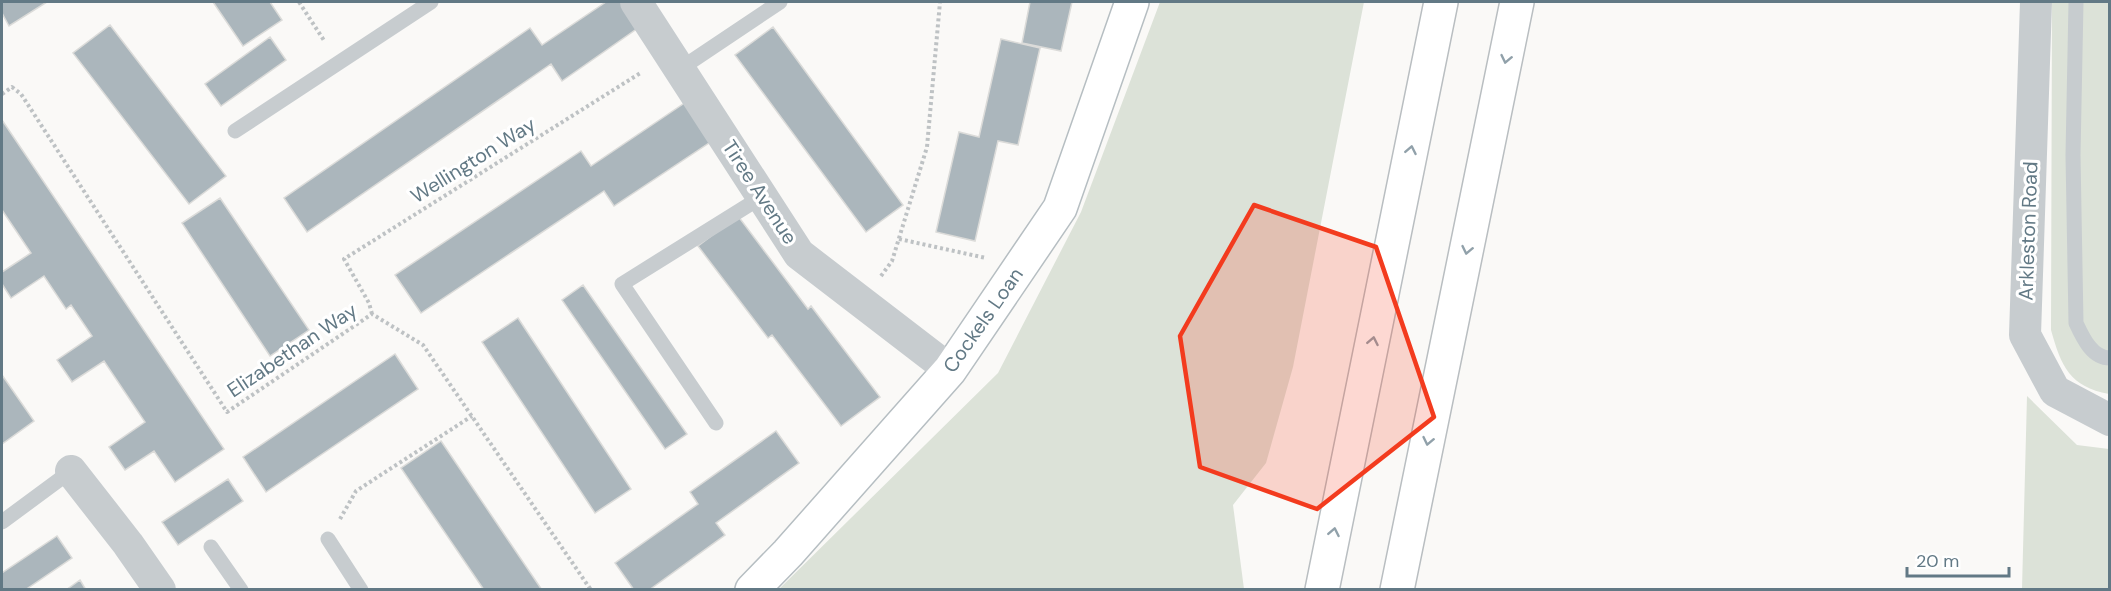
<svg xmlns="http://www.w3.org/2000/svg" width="2111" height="591" font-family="'DM Sans',sans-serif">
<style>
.green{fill:#dce2d8}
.building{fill:#abb6bc;stroke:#dbdbd9;stroke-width:1.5}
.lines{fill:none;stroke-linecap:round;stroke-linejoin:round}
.secondary-casing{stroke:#b6bec2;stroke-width:36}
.highway-casing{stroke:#b9bec1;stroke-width:36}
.path{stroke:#bec2c4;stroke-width:4;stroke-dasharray:3 3;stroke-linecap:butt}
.lane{stroke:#c7cccf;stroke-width:15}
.street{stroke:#c7cccf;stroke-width:32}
.secondary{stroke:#fff;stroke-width:33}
.highway{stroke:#fff;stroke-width:33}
.oneway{stroke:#91a1aa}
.marked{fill:#f33b1e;fill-opacity:0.2;stroke:#f33b1e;stroke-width:4.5;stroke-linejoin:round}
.labels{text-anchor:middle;stroke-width:6;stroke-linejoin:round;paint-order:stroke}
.street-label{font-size:20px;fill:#627985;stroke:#fff}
</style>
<rect width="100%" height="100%" fill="#faf9f7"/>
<path class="green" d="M1160,2H1364L1293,367L1266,463L1233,505L1244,589H779L998,373L1081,212Z
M2052,2H2109V394C2070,387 2061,366 2051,330Z
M2027,396L2077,445L2109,449V589H2022Z"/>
<path class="building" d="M2,2H47L9,26L2,13Z
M213,2H270L282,20L243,46Z
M606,2H635L648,21L562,81L551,64L307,232L284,198L530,28L542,45Z
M1030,2H1072L1061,51L1022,43Z
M110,25L226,176L189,204L73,53Z
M773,27L903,205L866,232L735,55Z
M270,37L286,60L221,106L205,84Z
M1001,39L1040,48L1018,145L998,141L975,241L936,232L959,132L979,137Z
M695,96L721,135L614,206L604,191L421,313L395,275L581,151L591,166Z
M2,120L224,449L175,482L154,451L125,470L109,447L145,422L104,361L72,382L57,360L92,336L71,305L66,309L44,276L11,298L2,284V272L31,253L2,210Z
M220,198L309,330L270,356L182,223Z
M738,216L808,309L811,306L880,397L841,426L772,335L768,338L698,246Z
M583,285L687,434L665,449L562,300Z
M518,318L631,489L595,513L482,342Z
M395,354L418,389L266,492L243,457Z
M2,375L34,421L2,444Z
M776,431L799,463L716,523L725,535L649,590H634L615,563L698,504L690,492Z
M441,441L542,590H484L401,468Z
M228,479L243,501L178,545L162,522Z
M57,536L72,558L25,590H2V573Z
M80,580L86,590H66Z"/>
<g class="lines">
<defs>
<path id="secondary" d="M752,590L788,553L950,370L1060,208L1132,2"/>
<path id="highway" d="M1322,590L1441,2
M1397,590L1517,2"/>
</defs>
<use href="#secondary" class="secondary-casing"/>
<use href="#highway" class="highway-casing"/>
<path class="path" d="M299,2L325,42
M2,94L12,87L21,94L227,412L372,314L423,345L591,590
M899,239L986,258
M881,276L892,261L927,147L940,2
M372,314L369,303L344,259L642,72
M340,519L356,491L472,416"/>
<path class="lane" d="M2076,2L2073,155L2076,323C2083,338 2092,358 2110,358
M680,69L780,2
M235,131L431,2
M716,423L622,284L763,196
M2,522L71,471
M328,539L361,590
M211,547L241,590"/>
<path class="street" d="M636,2L799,254L950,370
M2036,2L2025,335L2055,391L2110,420
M71,471L128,544L160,590"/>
<use href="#secondary" class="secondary"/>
<use href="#highway" class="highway"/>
</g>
<defs><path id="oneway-chevron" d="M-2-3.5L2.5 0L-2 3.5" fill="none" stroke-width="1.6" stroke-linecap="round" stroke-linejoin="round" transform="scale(1.5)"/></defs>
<g class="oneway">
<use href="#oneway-chevron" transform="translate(1506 59) rotate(102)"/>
<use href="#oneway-chevron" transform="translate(1411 150) rotate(-79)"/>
<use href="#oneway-chevron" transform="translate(1467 250) rotate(102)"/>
<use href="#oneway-chevron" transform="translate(1373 341) rotate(-79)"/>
<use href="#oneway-chevron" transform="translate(1428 441) rotate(102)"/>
<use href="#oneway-chevron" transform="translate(1334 532) rotate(-79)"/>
</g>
<path class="marked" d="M1254,205L1376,247L1434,417L1317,509L1200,467L1180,336Z"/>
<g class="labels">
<g class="street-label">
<text transform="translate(473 160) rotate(-32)" y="7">Wellington Way</text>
<text transform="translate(760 192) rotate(57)" y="7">Tiree Avenue</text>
<text transform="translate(2028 231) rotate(-88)" y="7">Arkleston Road</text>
<text transform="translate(983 320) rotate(-55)" y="7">Cockels Loan</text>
<text transform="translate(292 350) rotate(-34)" y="7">Elizabethan Way</text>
</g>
</g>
<rect width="2111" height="591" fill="none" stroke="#627985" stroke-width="6"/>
<path d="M1907 567v9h102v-9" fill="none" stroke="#627985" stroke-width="3"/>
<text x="1916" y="567" font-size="18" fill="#627985" stroke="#ffffff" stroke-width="4.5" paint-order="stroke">20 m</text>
</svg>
